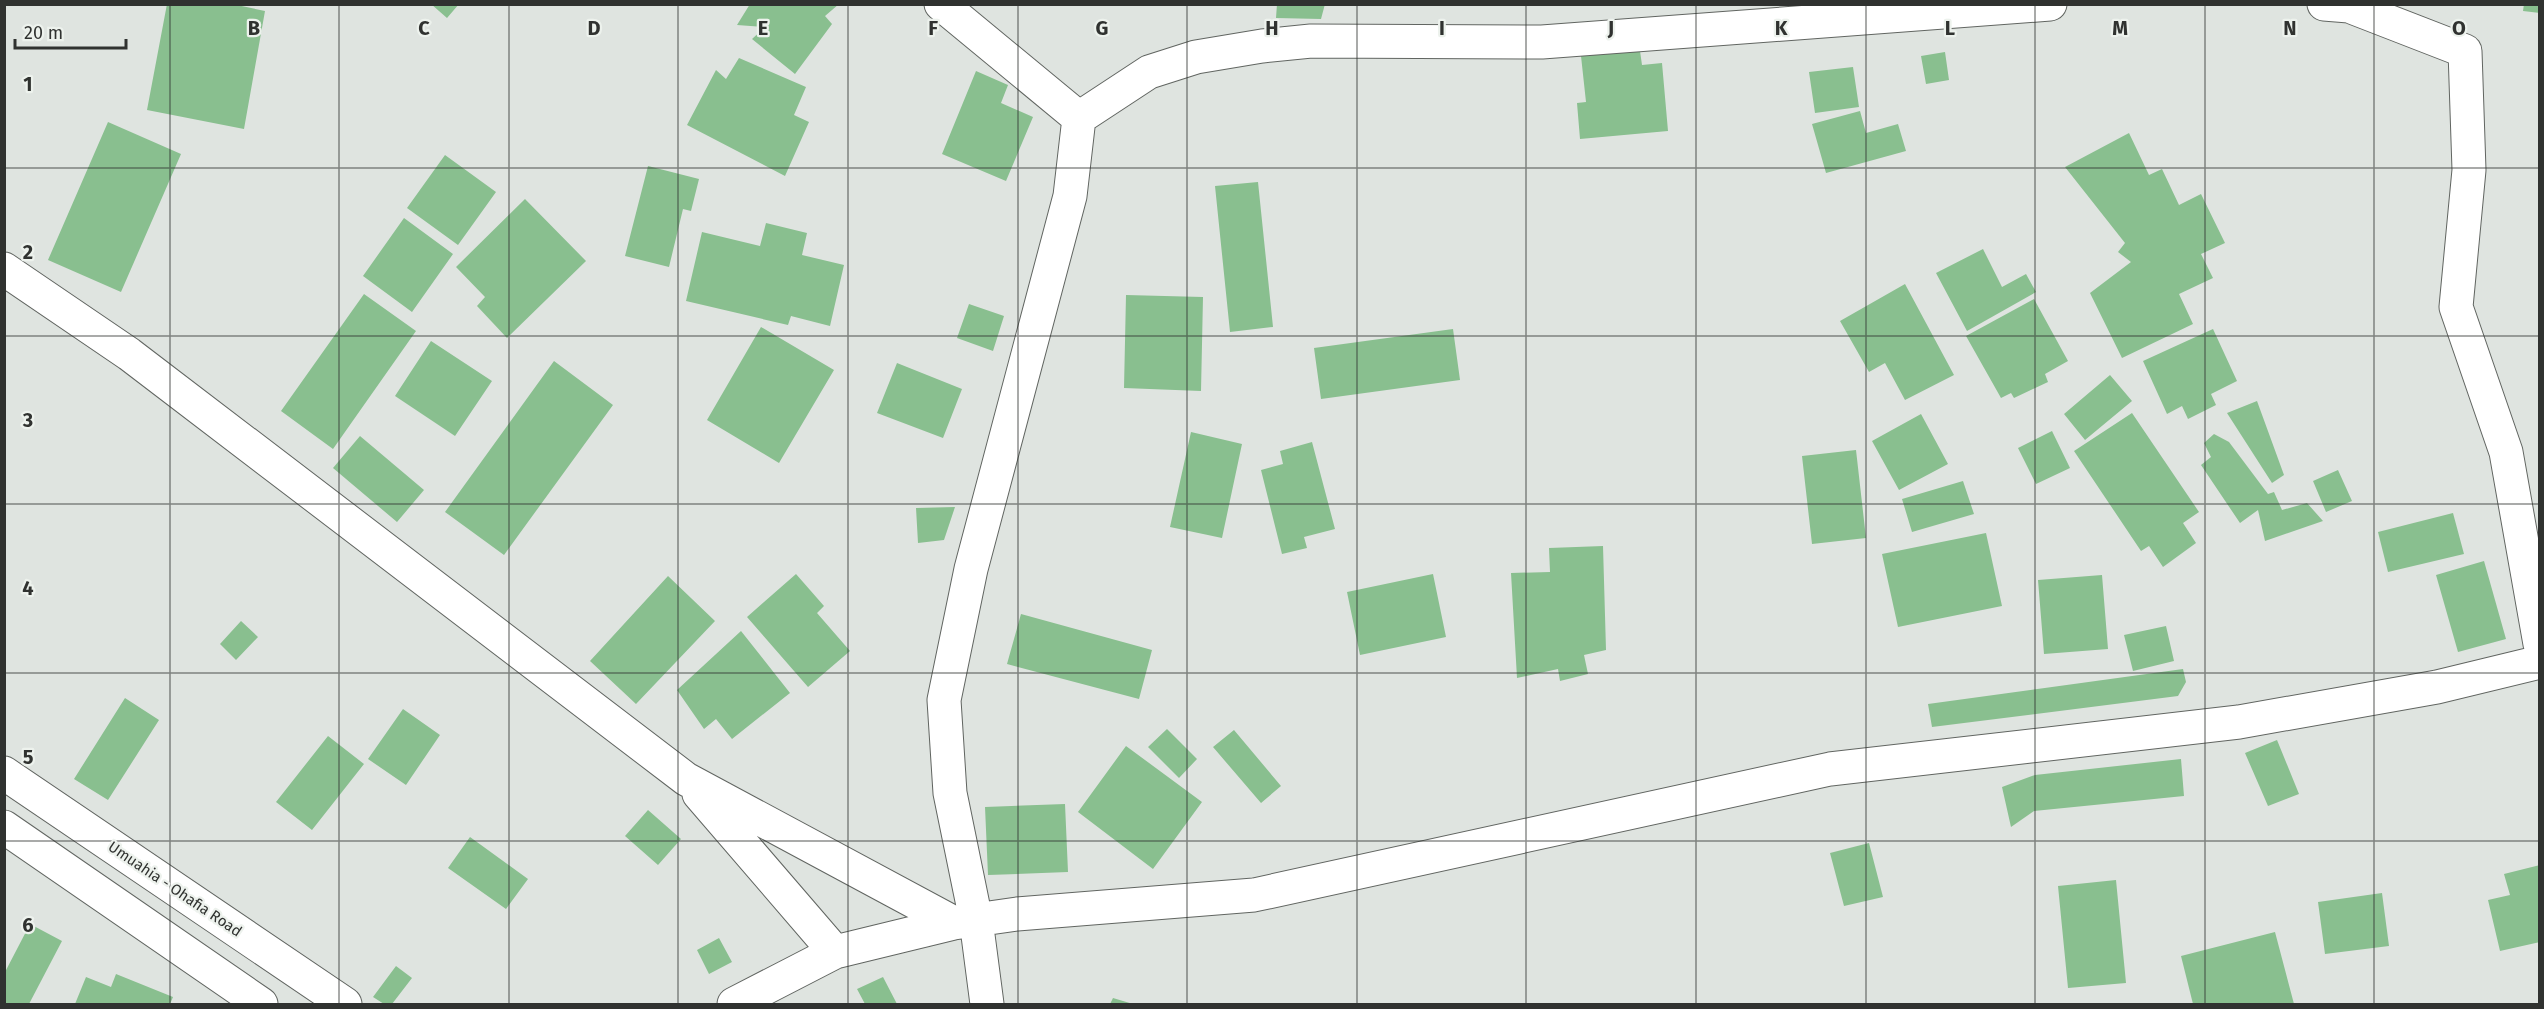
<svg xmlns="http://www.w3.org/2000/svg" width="2544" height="1009" font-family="'Fira Sans',sans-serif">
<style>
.building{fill:#89bf8f}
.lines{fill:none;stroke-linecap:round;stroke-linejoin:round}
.minor-casing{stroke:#616561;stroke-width:35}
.major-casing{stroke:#616561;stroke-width:35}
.minor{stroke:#fff;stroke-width:33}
.major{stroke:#fff;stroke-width:33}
.grid{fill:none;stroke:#303230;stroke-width:1.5;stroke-opacity:0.55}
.labels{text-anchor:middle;stroke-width:4.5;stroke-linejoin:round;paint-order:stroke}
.street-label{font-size:15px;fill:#303230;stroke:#edf2ed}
.grid-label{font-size:20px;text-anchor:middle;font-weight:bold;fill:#303230;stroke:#edf2ed;stroke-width:4.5;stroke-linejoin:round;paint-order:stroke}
</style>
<rect width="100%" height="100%" fill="#dfe4e0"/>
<path class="building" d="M167,4H232L265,11L244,129L147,110Z
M431,4H459L447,18Z
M750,4H839L825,16L832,24L795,74L752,39L765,27L737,25Z
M1277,4H1325L1321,19L1276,18Z
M2524,4H2540V13L2523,11Z
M1640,51L1642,65L1662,63L1668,131L1580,139L1577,103L1586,102L1581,56Z
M1945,52L1949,80L1926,84L1921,56Z
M739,58L806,87L794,115L809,122L785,176L687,125L716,70L726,79Z
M1853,67L1859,107L1815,113L1809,72Z
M976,71L1008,85L1001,103L1033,117L1006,181L942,154Z
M1860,111L1866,133L1898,124L1906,151L1826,173L1812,124Z
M108,122L181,154L121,292L48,260Z
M2129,133L2149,175L2162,169L2179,205L2201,194L2225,243L2201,254L2213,278L2179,294L2193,324L2122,358L2090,293L2131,262L2118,252L2125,243L2065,167Z
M445,155L496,192L458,245L407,208Z
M648,166L699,179L691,211L683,209L669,267L625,256Z
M1258,182L1273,327L1230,332L1215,186Z
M525,199L586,261L507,338L477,306L485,297L456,267Z
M404,218L453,254L412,312L363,276Z
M766,223L807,233L802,255L844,265L830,326L791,316L788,325L686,301L702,232L760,246Z
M1983,249L2002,287L2026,274L2036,292L1967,331L1936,273Z
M1905,284L1954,375L1905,400L1885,363L1869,372L1840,321Z
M364,294L416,331L333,449L281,411Z
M1126,295L1203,297L1201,391L1124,388Z
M2034,299L2068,361L2045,374L2048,382L2014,398L2011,393L2001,398L1966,336Z
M969,304L1004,316L993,351L957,338Z
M761,327L834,370L779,463L707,420Z
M1453,329L1460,380L1321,399L1314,348Z
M2213,329L2237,381L2211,394L2216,405L2188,419L2182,406L2167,414L2143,361Z
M431,341L492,381L455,436L395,396Z
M554,361L613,405L504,555L445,512Z
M897,363L962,389L943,438L877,413Z
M2110,375L2132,401L2085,440L2064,414Z
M2257,401L2284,475L2272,483L2227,413Z
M2132,413L2199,512L2183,523L2196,543L2163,567L2149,546L2141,551L2074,451Z
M1921,414L1948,464L1899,490L1872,441Z
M2052,431L2070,468L2036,484L2018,448Z
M1191,432L1242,444L1222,538L1170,527Z
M2214,434L2229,442L2268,494L2274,492L2282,510L2307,503L2323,521L2265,541L2258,510L2240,523L2201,465L2211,457L2204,443Z
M360,436L424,490L397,522L333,468Z
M1312,442L1335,529L1304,537L1307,548L1282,554L1261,470L1283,464L1280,451Z
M1856,450L1866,538L1812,544L1802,456Z
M2338,470L2352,501L2326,512L2313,481Z
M1963,481L1974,514L1912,532L1902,499Z
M955,507L944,540L918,543L916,508Z
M2453,513L2464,554L2388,572L2378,532Z
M1986,533L2002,606L1898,627L1882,554Z
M1603,546L1606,650L1584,655L1588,674L1560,681L1558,669L1517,678L1511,573L1550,572L1549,548Z
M2484,561L2506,639L2458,652L2436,575Z
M796,574L824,606L817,613L850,651L808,687L747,617Z
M1433,574L1446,637L1360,655L1347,592Z
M2102,575L2108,649L2044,654L2038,580Z
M668,576L715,621L636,704L590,661Z
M1021,614L1152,650L1139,699L1007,664Z
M241,621L258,637L236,660L220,644Z
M2166,626L2174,661L2133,671L2124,635Z
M741,631L790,693L732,739L716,719L704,729L677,690Z
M2183,669L2186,682L2178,696L1932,727L1928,704Z
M125,698L159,720L108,800L74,779Z
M403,709L440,735L406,785L368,759Z
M1167,729L1197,759L1179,778L1148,747Z
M1234,730L1281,786L1261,803L1213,747Z
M328,736L364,764L312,830L276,802Z
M2277,740L2299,794L2268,806L2245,753Z
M1126,746L1202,802L1153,869L1078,812Z
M2181,759L2184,796L2034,811L2011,827L2002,787L2035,775Z
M1065,804L1068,872L988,875L985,807Z
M648,810L681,839L658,865L625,836Z
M470,837L528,879L506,909L448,868Z
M1869,843L1883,897L1844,906L1830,853Z
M2540,865V942L2500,951L2488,900L2510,895L2504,874Z
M2116,880L2126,983L2068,988L2058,886Z
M2382,893L2389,946L2325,954L2318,902Z
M30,924L62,941L29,1004H4V974Z
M2275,932L2294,1004H2193L2181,956Z
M719,938L732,962L709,974L697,950Z
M396,966L412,978L392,1004H384L373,997Z
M116,974L173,997L170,1004H75L86,977L111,987Z
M883,977L897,1004H865L857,989Z
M1113,998L1133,1004H1110Z"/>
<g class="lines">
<defs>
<path id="minor" d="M941,4L1079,118
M2324,4L2349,6L2465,51L2469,170L2456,307L2506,452L2540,644
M4,269L129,354L686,779L954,923
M699,794L835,952
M734,1004L835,952L954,923L1017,914L1254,895L1830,769L2239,722L2437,687L2540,662
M987,1004L976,920L950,793L944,700L971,569L1070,196L1079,118L1149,72L1196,57L1262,46L1311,41L1542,42L2050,4"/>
<path id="major" d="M4,773L345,1004
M4,827L261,1004"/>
</defs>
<use href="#minor" class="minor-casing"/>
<use href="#major" class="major-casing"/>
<use href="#minor" class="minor"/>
<use href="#major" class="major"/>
</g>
<path class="grid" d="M170,4V1004M339,4V1004M509,4V1004M678,4V1004M848,4V1004M1018,4V1004M1187,4V1004M1357,4V1004M1526,4V1004M1696,4V1004M1866,4V1004M2035,4V1004M2205,4V1004M2374,4V1004M4,168H2540M4,336H2540M4,504H2540M4,673H2540M4,841H2540"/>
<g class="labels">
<g class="street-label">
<text transform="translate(175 889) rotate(34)" y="5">Umuahia - Ohafia Road</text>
</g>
</g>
<g class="grid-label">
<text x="254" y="35">B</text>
<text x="424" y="35">C</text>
<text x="594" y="35">D</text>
<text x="763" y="35">E</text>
<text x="933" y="35">F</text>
<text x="1102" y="35">G</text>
<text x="1272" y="35">H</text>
<text x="1442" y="35">I</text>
<text x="1611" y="35">J</text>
<text x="1781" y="35">K</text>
<text x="1950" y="35">L</text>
<text x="2120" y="35">M</text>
<text x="2290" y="35">N</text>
<text x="2459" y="35">O</text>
<text x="28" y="91">1</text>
<text x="28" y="259">2</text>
<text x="28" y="427">3</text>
<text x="28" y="595">4</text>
<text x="28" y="764">5</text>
<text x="28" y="932">6</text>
</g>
<rect width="2544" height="1009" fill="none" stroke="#303230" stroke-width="12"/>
<path d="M15 39v9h111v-9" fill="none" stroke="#303230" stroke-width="3"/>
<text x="24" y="39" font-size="18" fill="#303230" stroke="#edf2ed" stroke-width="4.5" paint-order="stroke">20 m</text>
</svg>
